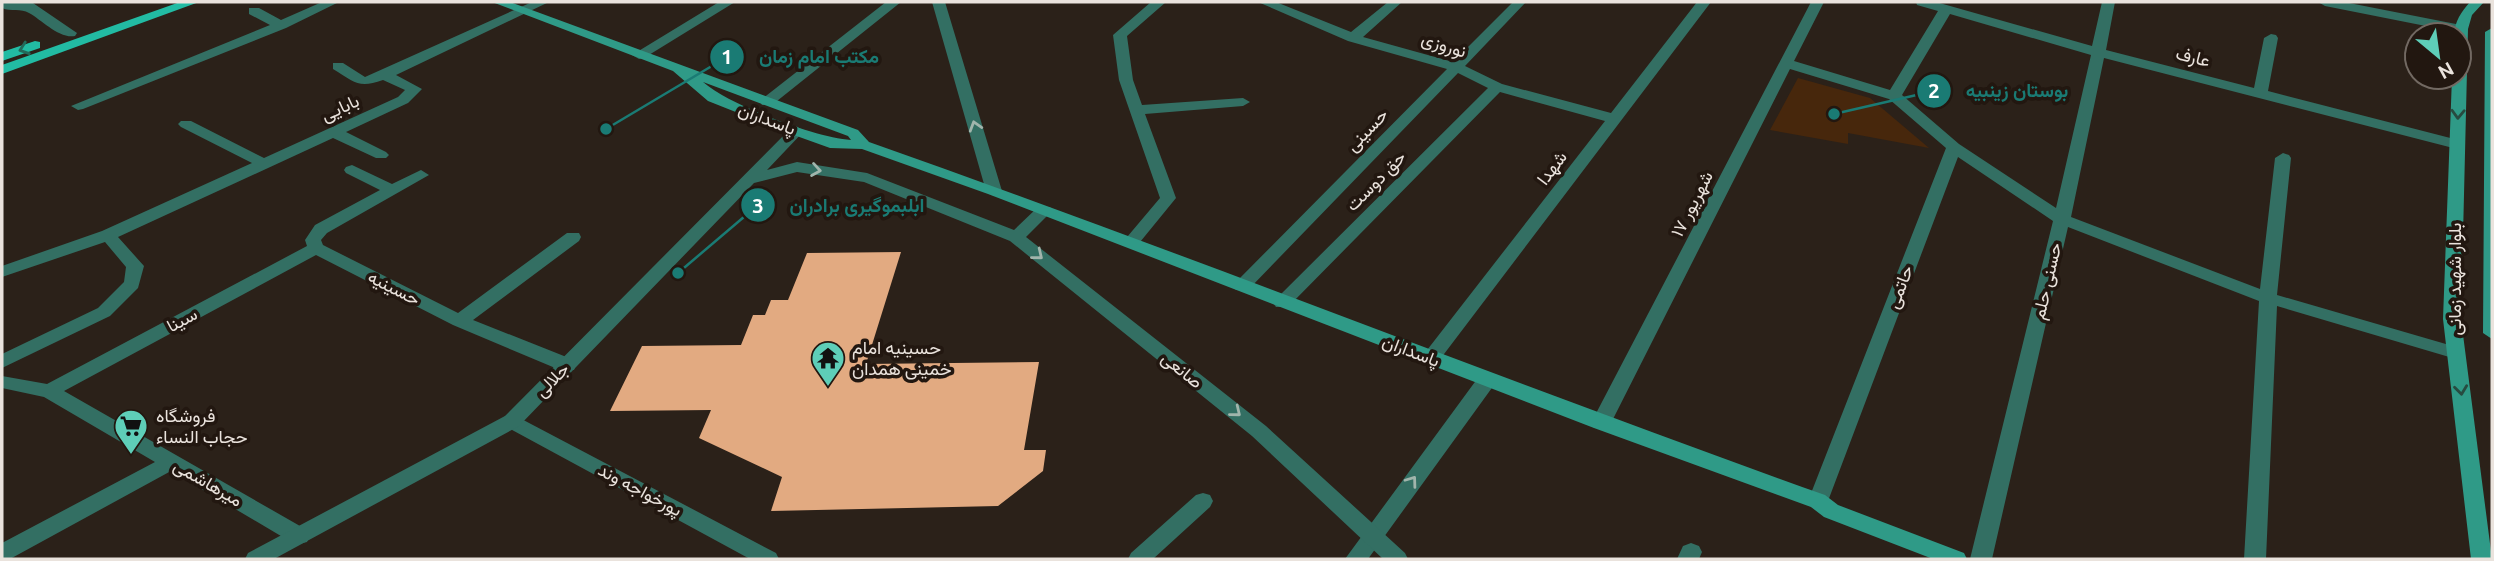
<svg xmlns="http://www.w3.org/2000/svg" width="2494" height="561" font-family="Ubuntu,Vazirmatn,sans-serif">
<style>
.green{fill:#47270c}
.building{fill:#e2aa81}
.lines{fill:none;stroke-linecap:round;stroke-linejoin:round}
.minor{fill:#336f63;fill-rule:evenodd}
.tertiary{fill:#336f63;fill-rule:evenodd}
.secondary{fill:#2f9a87;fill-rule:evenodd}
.primary{fill:#22bba3;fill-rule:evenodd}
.oneway{stroke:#22695a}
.oneway2{stroke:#274b40}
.oneway3{stroke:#a1b5ac}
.labels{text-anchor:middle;stroke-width:7;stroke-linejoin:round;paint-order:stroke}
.street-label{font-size:18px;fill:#eae3dd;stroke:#221710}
.poi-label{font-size:18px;fill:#eae3dd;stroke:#221710;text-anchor:start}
.leader{fill:none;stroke:#1a7b74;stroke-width:2.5}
.callout-dot{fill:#1a7b74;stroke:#221710;stroke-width:2.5}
.mark-label{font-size:21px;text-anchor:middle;font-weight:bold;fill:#fff}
.callout-label{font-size:19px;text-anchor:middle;font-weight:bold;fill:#1a7b74;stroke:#221710;stroke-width:7;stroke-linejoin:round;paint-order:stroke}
</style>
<rect width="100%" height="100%" fill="#2b2119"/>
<path class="green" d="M1798,78L1870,98L1929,148L1848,133V144L1770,130Z"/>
<path class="building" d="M901,252L866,364L1039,362L1024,450H1046L1043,471L998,506L771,511L782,477L699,438L711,410L610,411L642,346L741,345L753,315H765L771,300H788L807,253Z"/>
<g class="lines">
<path class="minor" d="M2,2L33,3L77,33L75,36C59,39 42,20 29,13C21,8 11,12 2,8Z
M322,2H339L286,28L83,109L78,110L71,106L270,25L249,14V8H259L281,20Z
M532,2H549L396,75L422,89L408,103L346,132L386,152L389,155L386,158H376L333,138L118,237L144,266L138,288L110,316L2,368V354L98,308L124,282L126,267L105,242L2,277V266L102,231L252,163L181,127L178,124L181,121H191L264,158L398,97L405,90L383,80C358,89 355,82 333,69V63H343L365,77Z
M719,2H735L644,58L639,59L632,55Z
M886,2H901L772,105H762L760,102L762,99Z
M932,2H945L1002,191L1000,194L994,196L986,191Z
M1151,2H1166L1127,36L1133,80L1142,105L1243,98L1250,102L1243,106L1145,114L1176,198L1136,247L1130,248L1122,243L1160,198L1119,80L1113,35Z
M1258,2H1276L1351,32L1388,2H1402L1363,37L1453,62L1513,2H1526L1465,66L1502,84L1611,113L1697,2H1711L1438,362H1424L1422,358L1424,354L1605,121L1500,92L1288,307H1276L1273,303L1276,299L1488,88L1458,73L1248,290H1236L1233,286L1236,282L1447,69L1348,41Z
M1811,2H1824L1794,61L1890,90L1938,11L1917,5L1916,2H1936L2092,46L2102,2H2115L2106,50L2254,88L2264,38L2271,34L2276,35L2278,38L2268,91L2462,141L2465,144L2457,149L2104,58L2071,217L2260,289L2275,158L2283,153L2289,155L2291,158L2277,295L2463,349L2465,353L2463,357L2456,359L2277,306L2266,559H2244L2259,301L2068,227L1992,559H1970L2053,221L1958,157L1828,501L1825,507L1818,509L1811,507L1808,501L1946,148L1889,99L1790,69L1611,423L1608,428H1594L1591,423ZM1950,14L2091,55L2056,208L1959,144L1902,95Z
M2318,2H2344L2461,25L2468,29L2461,33L2325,6Z
M352,165L392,184L421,170L429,175L327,233L321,240L323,245L458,313L567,233H579L581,237L579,241L473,320L574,360L576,365L574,370H560L453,325L316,255L64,391L307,530L310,536L307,542L299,544L291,542L171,471L10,559H2V543L155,462L44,397L2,388V376L47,384L307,246L305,240L315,225L380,190L346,173L344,170L346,167Z
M1487,373L1494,375L1497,380L1494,385L1368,559H1345L1480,375Z
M512,414L776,553L779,559H750L505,426L502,421L505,416Z
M1203,493L1210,495L1213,501L1210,507L1153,559H1128L1131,553L1196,495Z
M1691,543L1699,546L1702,552L1699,559H1677L1683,546Z"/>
<path class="tertiary" d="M796,126L804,131L767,170L797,162L867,173L1014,230L1038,207H1050L1052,210L1050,213L1026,237L1266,426L1405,553L1408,559H1383L1252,436L1010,241L864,182L797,172L754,183L519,426L274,559H245L248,553L505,416L791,128Z"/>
<path class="secondary" d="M492,2H510L858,130L869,142C1190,255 1505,381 1825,495L1838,505L1964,553L1967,559H1933L1824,517L1811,507L1594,428L988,194L862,149L830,148L791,134L708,101L673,71ZM703,82L848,136L851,140C814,137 731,106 703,82Z
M2470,2H2484L2472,15L2468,29L2461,319L2492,559H2471L2443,319L2452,77H2459V35H2454C2455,21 2461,12 2470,2Z
M2492,28V339L2483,333L2485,32Z"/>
<path class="primary" d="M180,2H199L2,74V65Z
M35,41L40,42V48L2,61V52Z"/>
</g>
<defs><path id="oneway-chevron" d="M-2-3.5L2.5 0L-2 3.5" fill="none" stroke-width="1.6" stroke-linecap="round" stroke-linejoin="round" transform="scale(1.75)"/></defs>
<use class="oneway" href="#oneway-chevron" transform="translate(24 49) rotate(161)"/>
<g class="oneway2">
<use href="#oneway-chevron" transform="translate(2458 114) rotate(92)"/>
<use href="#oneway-chevron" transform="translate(2461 390) rotate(83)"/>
</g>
<g class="oneway3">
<use href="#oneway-chevron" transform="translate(975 126) rotate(-107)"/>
<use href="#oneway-chevron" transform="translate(816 170) rotate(9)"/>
<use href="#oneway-chevron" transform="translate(1038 255) rotate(39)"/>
<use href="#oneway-chevron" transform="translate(1236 412) rotate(39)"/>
<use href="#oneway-chevron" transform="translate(1412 481) rotate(-54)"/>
</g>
<defs>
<symbol id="temple-pin" viewBox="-11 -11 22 30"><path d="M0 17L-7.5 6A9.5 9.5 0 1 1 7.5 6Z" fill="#5eceb8" stroke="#221710"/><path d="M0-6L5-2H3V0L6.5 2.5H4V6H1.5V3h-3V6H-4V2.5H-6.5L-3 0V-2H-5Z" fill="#111"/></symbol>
<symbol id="supermarket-pin" viewBox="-11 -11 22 30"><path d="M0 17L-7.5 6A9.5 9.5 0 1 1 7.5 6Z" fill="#5eceb8" stroke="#221710"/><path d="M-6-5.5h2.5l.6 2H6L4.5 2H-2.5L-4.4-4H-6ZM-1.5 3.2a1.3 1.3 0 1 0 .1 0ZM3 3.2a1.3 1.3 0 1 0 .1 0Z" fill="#111"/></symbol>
</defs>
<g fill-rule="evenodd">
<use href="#temple-pin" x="809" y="339" width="38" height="52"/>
<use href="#supermarket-pin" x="112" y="407" width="38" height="52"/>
</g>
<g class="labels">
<g class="street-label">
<text transform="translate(1444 45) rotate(18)" y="6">نوروزی</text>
<text transform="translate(2193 57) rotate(14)" y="6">عارف</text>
<text transform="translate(340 108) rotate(-25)" y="6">بابایی</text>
<text transform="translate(767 119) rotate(21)" y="6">پاسداران</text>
<text transform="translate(1367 130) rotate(-46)" y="6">حسینی</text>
<text transform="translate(1552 168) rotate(-53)" y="6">شهدا</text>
<text transform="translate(1376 181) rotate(-45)" y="6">حق دوست</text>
<text transform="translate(1692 204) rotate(-63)" y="6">۱۷ شهریور</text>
<text transform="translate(2455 279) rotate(-90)" y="6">بلوار شهید زمانی</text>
<text transform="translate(2047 281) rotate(-77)" y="6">حسنی حلم</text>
<text transform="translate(1900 287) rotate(-69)" y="6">حاتمی</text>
<text transform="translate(394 288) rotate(27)" y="6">حسینیه</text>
<text transform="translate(182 320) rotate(-28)" y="6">سینا</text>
<text transform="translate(1411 351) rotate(21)" y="6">پاسداران</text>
<text transform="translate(1182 370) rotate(39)" y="6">صانعی</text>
<text transform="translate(552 380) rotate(-45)" y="6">جلالی</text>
<text transform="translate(208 483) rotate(30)" y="6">میرهاشمی</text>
<text transform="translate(640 490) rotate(28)" y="6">پورخواجه وند</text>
</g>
<g class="poi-label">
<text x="852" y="354">حسینیه امام<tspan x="852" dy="21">خمینی همدان</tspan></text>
<text x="156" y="422">فروشگاه<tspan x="156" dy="21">حجاب النساء</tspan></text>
</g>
</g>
<path class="leader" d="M606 129L727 57M1834 114L1934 91M678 273L758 205"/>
<g class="callout-dot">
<circle cx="606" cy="129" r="7"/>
<circle cx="1834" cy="114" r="7"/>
<circle cx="678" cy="273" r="7"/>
<circle cx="727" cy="57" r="18"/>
<circle cx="1934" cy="91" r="18"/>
<circle cx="758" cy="205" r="18"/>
</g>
<g class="mark-label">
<text x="727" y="64">1</text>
<text x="1934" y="98">2</text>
<text x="758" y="213">3</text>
</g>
<g class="callout-label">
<text x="819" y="63">مکتب امام زمان</text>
<text x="2017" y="97">بوستان زینبیه</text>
<text x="857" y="212">ابلبموگیری برادران</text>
</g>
<rect width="2494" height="561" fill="none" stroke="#eae3dd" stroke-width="7"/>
<g transform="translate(2438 56) rotate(151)"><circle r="33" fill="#221710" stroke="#726962" stroke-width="2"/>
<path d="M0-5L12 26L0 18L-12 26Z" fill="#5eceb8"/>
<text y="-10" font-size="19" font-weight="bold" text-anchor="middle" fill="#eae3dd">N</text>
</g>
</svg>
